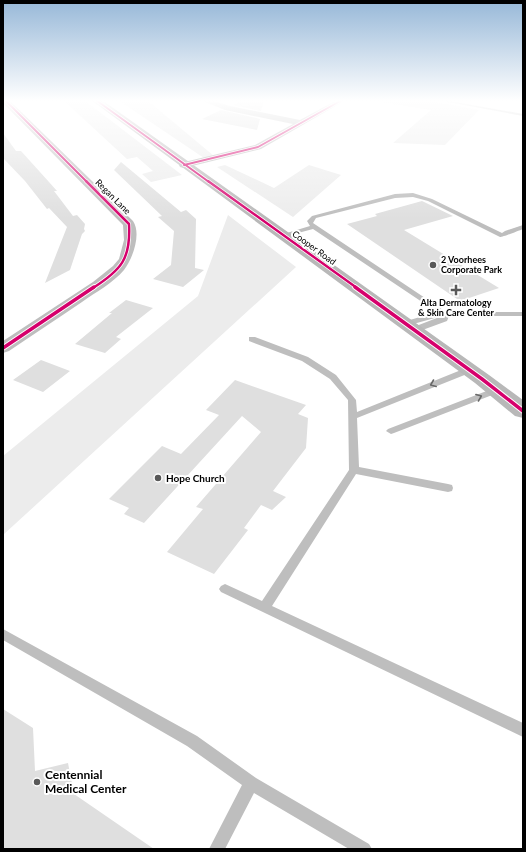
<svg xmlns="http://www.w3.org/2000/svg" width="526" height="852" font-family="Lato,sans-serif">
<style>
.green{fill:#ececec}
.building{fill:#dfdfdf}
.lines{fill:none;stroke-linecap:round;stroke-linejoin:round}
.lane{fill:#bebebe;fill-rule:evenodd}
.street{fill:#bebebe;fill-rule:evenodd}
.secondary{fill:#b8b8b8;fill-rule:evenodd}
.cycleway-far2-casing{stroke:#fff;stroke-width:3.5}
.cycleway-far1-casing{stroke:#fff;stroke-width:4}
.cycleway-casing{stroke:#fff;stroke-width:5.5}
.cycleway-far2{stroke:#d6006c;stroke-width:2}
.cycleway-far1{stroke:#d6006c;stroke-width:2.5}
.cycleway{stroke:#d6006c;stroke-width:3.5}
.oneway{stroke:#686868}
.poi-dot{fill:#595959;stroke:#fff;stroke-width:1.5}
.labels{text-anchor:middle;stroke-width:4;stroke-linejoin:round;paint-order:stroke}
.far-street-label{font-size:9px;fill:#000;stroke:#fff}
.far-poi-label{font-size:9px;font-weight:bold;fill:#000;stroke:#fff;text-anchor:start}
.poi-label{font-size:10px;font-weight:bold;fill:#000;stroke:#fff;text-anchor:start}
.near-poi-label{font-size:12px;font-weight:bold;fill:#000;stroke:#fff;text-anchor:start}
</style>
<rect width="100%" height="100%" fill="#fff"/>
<path class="green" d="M63,100H84L182,175L151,182L142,174L153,171L137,157L127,159Z
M118,100H147L214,156L204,158Z
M368,100H425L479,110L445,145L393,143L431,110Z
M225,165L274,188L309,165L341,175L293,217L217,167Z
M228,215L296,267L3,535V456L198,296Z"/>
<path class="building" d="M244,100H264L261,111L233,105Z
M221,110L260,119L257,130L202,119Z
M3,133L16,151H21L49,182L57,191H54L73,216L77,215L85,224L84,229L85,231L82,234L70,270L45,283L67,227L49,208L47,209L25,181L3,158Z
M121,162L181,212L186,210L196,219L195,268L204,270L183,287L153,279L171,265L174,231L158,217L162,216L114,170Z
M422,201L453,216L404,230L499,288L460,301L347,224L377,216L375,214Z
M126,300L153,308L116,337L121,339L105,353L75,344L112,313H109Z
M41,360L70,371L43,392L13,380Z
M235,380L306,405L298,414L308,418L306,448L273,491L286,497L272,510L261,505L244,528L248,530L214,574L167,552L203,509L196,507L261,432L242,416L144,523L124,514L129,508L109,499L162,446L181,454L219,415L206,410Z
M3,709L33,728L35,771L68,763L74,794L154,849H3Z"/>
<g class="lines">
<path class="lane" d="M437,100H444L523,114V116Z
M413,193L432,199L502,233L505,231L523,225V229C518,231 503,237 500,237L428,201L413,197L395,198L316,218L313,223L446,312H523V316H449L447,321L417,332H411V328L442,316L406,326H403V322L437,312L313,229L283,237L280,235L310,226L307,221L312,216L395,194Z
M249,337H255L308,357L336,375L356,400L357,412L466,368H469L473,370L472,372L357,418L359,467L448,484L452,485L453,488L452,491L448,492L356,474L272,606L523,723V737L221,592L219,589L221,586L225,584L262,601L349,470L348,400L330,379L302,361L249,341Z
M497,387L501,390L500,392L394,433L391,434L386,431L388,429Z
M3,629L197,736L256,778L369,844L372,849H349L254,793L225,849H209L242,785L187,746L3,640Z"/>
<path class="street" d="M3,100H9L133,221C142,234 132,260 124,270C113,283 96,292 82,302C58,318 33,335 9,351L3,353V341L93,282L113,266L119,259L124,240L123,225L3,103Z
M200,100H211L230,106L300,120L337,100H346L261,149L184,168L180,167L179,165L180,163L255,145L293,124L225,110Z"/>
<path class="secondary" d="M91,100H102L489,375L523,400V418L515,416L475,383Z"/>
<defs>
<path id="cycleway-far2" d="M5,100L87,182
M96,100L209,182
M184,165L258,147L342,100"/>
<path id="cycleway-far1" d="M86,181L129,224C131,259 121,270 93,288
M208,181L357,288"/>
<path id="cycleway" d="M355,287L482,379L523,411
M3,348L94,287"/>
</defs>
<use href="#cycleway-far2" class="cycleway-far2-casing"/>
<use href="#cycleway-far1" class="cycleway-far1-casing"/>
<use href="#cycleway" class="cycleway-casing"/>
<use href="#cycleway-far2" class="cycleway-far2"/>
<use href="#cycleway-far1" class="cycleway-far1"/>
<use href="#cycleway" class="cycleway"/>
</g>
<defs><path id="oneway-chevron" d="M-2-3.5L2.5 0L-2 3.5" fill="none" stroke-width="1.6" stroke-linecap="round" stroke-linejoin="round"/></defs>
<g class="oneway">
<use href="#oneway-chevron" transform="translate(433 384) rotate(158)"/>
<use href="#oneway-chevron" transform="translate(479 397) rotate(-21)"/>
</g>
<linearGradient id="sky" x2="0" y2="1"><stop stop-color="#97b8d8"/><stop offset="0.46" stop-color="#fff"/><stop offset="1" stop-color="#fff" stop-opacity="0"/></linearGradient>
<rect width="526" height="219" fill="url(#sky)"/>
<g class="poi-dot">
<circle cx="433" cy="265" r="4"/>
<path d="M454 284h4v4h4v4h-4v4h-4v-4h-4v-4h4z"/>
<circle cx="158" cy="478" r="4"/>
<circle cx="37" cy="782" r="4"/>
</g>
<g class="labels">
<g class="far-street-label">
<text transform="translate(113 197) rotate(45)" y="3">Regan Lane</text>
<text transform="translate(314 248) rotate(36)" y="3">Cooper Road</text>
</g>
<g class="far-poi-label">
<text x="441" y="263">2 Voorhees<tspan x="441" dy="10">Corporate Park</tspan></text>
<text x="456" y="306" text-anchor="middle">Alta Dermatology<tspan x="456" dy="10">&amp; Skin Care Center</tspan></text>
</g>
<g class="poi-label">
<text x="166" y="482">Hope Church</text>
</g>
<g class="near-poi-label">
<text x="45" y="779">Centennial<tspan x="45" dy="14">Medical Center</tspan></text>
</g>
</g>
<rect width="526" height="852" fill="none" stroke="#000000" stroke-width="8"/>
</svg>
